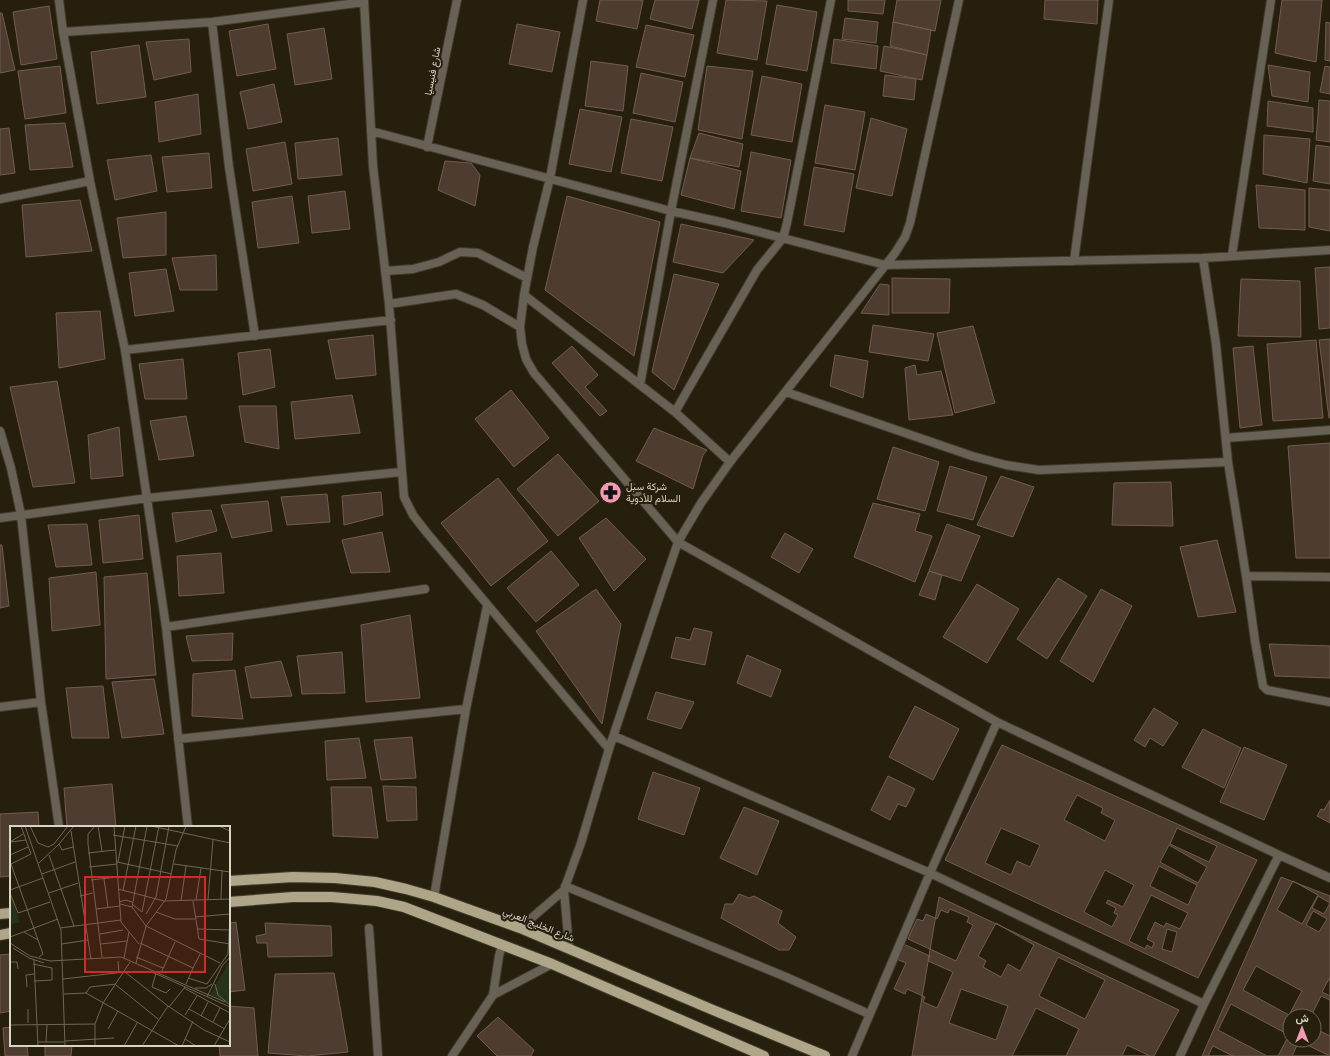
<svg xmlns="http://www.w3.org/2000/svg" width="1330" height="1056" font-family="'Golos Text',Vazirmatn,sans-serif">
<style>
.building{fill:#4e3c30;stroke:#715d50;fill-rule:evenodd}
.lines{fill:none;stroke-linecap:round;stroke-linejoin:round}
.minor-casing{stroke:#423c2b;stroke-width:10}
.primary-casing{stroke:#423c2b;stroke-width:12}
.minor{stroke:#676255;stroke-width:8}
.primary{stroke:#afa689;stroke-width:10}
.labels{text-anchor:middle;stroke-width:4;stroke-linejoin:round;paint-order:stroke}
.street-label{font-size:10px;fill:#d8d4c8;stroke:#261f0d}
.poi-label{font-size:10px;fill:#d8d4c8;stroke:#261f0d;text-anchor:start}
.inset-road{fill:none;stroke:#6d6758;stroke-width:1}
.view{fill:#d62828;fill-opacity:0.15;stroke:#d62828;stroke-width:2}
.inset-edge{fill:none;stroke:#d8d4c8;stroke-width:2}
</style>
<rect width="100%" height="100%" fill="#261f0d"/>
<path class="building" d="M600,0H643L637,29L596,21Z
M655,0H699L692,29L650,19Z
M726,0L767,1L757,60L717,53Z
M848,0H885L883,14L848,11Z
M897,0H941L935,31L893,22Z
M1045,0H1098L1097,24L1044,19Z
M1282,0H1322L1316,62L1275,53Z
M777,5L817,12L807,71L766,64Z
M49,6L57,59L21,65L13,12Z
M0,13H2L15,70L0,73Z
M845,18L878,22L876,43L842,39Z
M893,22L931,30L927,55L890,46Z
M1326,22L1330,23V61L1325,60Z
M268,24L276,69L237,76L229,31Z
M517,24L560,32L552,72L509,64Z
M646,25L694,35L685,77L636,67Z
M324,28L332,79L295,85L287,34Z
M189,39L191,72L154,80L146,42Z
M834,39L878,46L876,69L831,63Z
M139,45L146,97L97,104L91,52Z
M884,46L927,55L922,80L880,71Z
M591,61L628,66L623,111L585,106Z
M1268,65L1310,72L1308,102L1272,96Z
M60,66L66,113L25,119L18,71Z
M707,66L753,71L742,139L698,130Z
M1325,66L1330,67V94L1320,92Z
M641,73L683,82L675,122L633,113Z
M885,75L916,79L914,100L883,96Z
M762,76L802,84L792,142L751,135Z
M274,84L282,122L248,129L240,92Z
M198,94L201,134L159,142L155,102Z
M1319,100L1330,101V142L1316,140Z
M1268,101L1313,108V132L1267,126Z
M825,105L865,112L855,170L815,163Z
M580,109L622,117L611,172L569,164Z
M871,118L907,129L892,196L856,188Z
M631,119L673,127L662,181L621,173Z
M65,123L73,167L30,170L25,125Z
M9,128L15,173L0,175V129Z
M699,133L743,144L739,167L690,158Z
M1264,135L1310,139L1307,183L1263,174Z
M338,138L342,175L298,179L295,143Z
M285,142L292,184L253,191L246,149Z
M1316,145L1330,147V184L1313,181Z
M751,152L791,160L781,218L741,211Z
M209,153L212,188L167,192L162,157Z
M151,155L157,191L115,200L107,160Z
M690,158L741,171L734,209L681,195Z
M445,161L471,163L480,175L475,206L438,190Z
M814,167L854,174L844,232L804,225Z
M1256,185L1305,190V230L1259,228Z
M1309,188L1330,190V231L1309,227Z
M345,191L350,229L312,233L308,196Z
M292,196L299,243L258,248L252,202Z
M567,196L660,222L634,356L545,290Z
M80,200L92,251L26,257L22,205Z
M166,212V255L123,258L117,218Z
M681,224L754,240L723,273L673,262Z
M216,255L217,290H180L172,258Z
M1330,267V328L1319,329L1315,268Z
M166,269L174,311L135,316L129,273Z
M674,274L719,284L674,390L652,372Z
M892,278L950,279L949,313H892Z
M1241,279L1300,281L1301,337L1238,336Z
M880,284L889,285V315L861,313Z
M100,311L105,359L59,368L56,313Z
M873,325L934,334L928,361L869,352Z
M973,326L995,403L955,413L937,333Z
M373,335L376,375L336,379L328,340Z
M1330,339V418H1329L1319,340Z
M1316,340L1323,418L1273,421L1267,344Z
M572,346L598,375L585,387L607,411L600,416L552,363Z
M1253,346L1262,425L1240,428L1233,348Z
M270,349L275,387L243,395L238,353Z
M835,355L868,361L863,398L830,386Z
M183,359L187,399H145L139,364Z
M915,365L917,375L941,371L953,415L909,420L905,368Z
M57,381L75,483L33,487L10,387Z
M511,390L549,438L514,467L475,419Z
M352,395L360,433L295,439L291,402Z
M239,406H276L279,449L245,442Z
M186,416L194,456L159,460L150,421Z
M119,427L123,476L91,479L88,435Z
M654,428L707,450L703,455L693,489L636,461Z
M1330,443V558H1296L1288,446Z
M893,447L939,462L925,511L877,499Z
M558,454L599,501L558,536L517,489Z
M950,466L987,477L973,520L937,511Z
M1001,476L1034,487L1013,537L977,525Z
M498,478L548,541L491,586L441,523Z
M1171,482L1173,526L1112,525L1114,483Z
M381,492L383,515L344,525L342,496Z
M327,494L330,522L287,525L281,497Z
M268,501L272,531L232,538L221,505Z
M873,503L920,514L915,531L932,536L915,582L854,557Z
M211,510L217,531L176,542L172,513Z
M139,515L143,559L103,563L99,520Z
M606,518L646,559L614,591L579,538Z
M87,524L92,565L56,567L48,525Z
M947,524L980,536L961,581L929,571Z
M382,532L390,572L351,573L342,540Z
M785,533L813,549L799,573L771,557Z
M1217,540L1236,612L1198,617L1180,547Z
M0,545H2L9,606L0,608Z
M551,551L579,585L536,622L507,588Z
M221,553L224,593L179,596L177,556Z
M929,571L942,575L935,600L919,595Z
M96,572L100,625L52,631L49,578Z
M147,573L156,675L106,679L104,577Z
M1058,578L1087,596L1047,659L1017,639Z
M977,584L1019,609L987,663L943,637Z
M596,589L621,624L602,724L536,631Z
M1101,589L1132,606L1093,682L1060,661Z
M410,615L420,698L366,702L361,625Z
M694,628L712,632L705,665L671,658L676,637L690,640Z
M233,633L232,660L192,661L186,636Z
M1269,644L1330,646V678L1275,676Z
M342,652L345,693L302,694L297,656Z
M747,655L781,670L771,697L737,683Z
M281,661L292,696L251,698L245,667Z
M235,670L243,719L192,716L193,674Z
M154,679L164,734L122,738L112,682Z
M103,686L109,738H72L66,688Z
M656,692L694,702L681,729L647,719Z
M915,706L959,729L933,780L889,757Z
M1154,708L1178,723L1163,746L1150,738L1145,747L1134,740Z
M1203,729L1241,748L1224,788L1182,767Z
M412,737L416,778L381,780L374,740Z
M359,738L366,778L327,780L325,741Z
M1002,745L1257,860L1198,978L945,860Z
M1244,747L1287,765L1264,820L1220,802Z
M653,772L700,788L684,835L638,819Z
M888,776L915,789L906,807L898,804L890,820L871,810Z
M112,784L116,827H67L64,788Z
M383,786L416,787L417,820L387,821Z
M331,787H371L378,838L333,836Z
M1077,795L1103,808L1101,813L1115,820L1105,841L1064,820Z
M1330,800V823L1317,816L1321,809L1324,810Z
M744,807L779,821L757,875L720,858Z
M38,812L39,827H11V876L0,877V814Z
M1001,828L1040,845L1030,867L1017,861L1011,875L985,863Z
M1177,828L1217,846L1209,862L1170,844Z
M1169,845L1207,867L1198,883L1160,862Z
M1159,866L1197,885L1188,905L1150,886Z
M1105,870L1134,885L1123,907L1108,900L1106,903L1116,908L1114,913L1118,915L1112,927L1084,912Z
M1281,877L1330,896V1056H1202ZM1290,1016H1314V1040H1290Z
M1293,881L1318,895L1302,924L1277,910Z
M739,894L749,898L754,896L782,911L778,923L796,937L789,950H779L721,918L725,904H733Z
M1151,895L1188,913L1180,929L1166,923L1164,927L1155,922L1147,939L1154,943L1152,948L1147,945L1145,949L1129,941Z
M1318,896L1330,903L1324,914L1312,908Z
M939,897L1179,1010L1154,1056H912Z
M950,909L969,917L967,922L973,925L956,961L908,939L917,919L923,921L926,914L937,919L941,910L948,913Z
M1313,911L1327,919L1319,932L1306,925Z
M236,922L245,990L229,992V923Z
M265,923L331,926L332,956L268,957L267,943H257L256,936L266,934Z
M996,923L1034,945L1020,971L1008,964L1001,977L983,967L986,961L978,956Z
M1167,929L1177,932L1172,952L1162,949Z
M901,943L930,956L928,961L953,972L937,1008L923,1002L925,997L907,989L905,994L894,989L906,963L894,958Z
M11,954V1011L0,1013V955Z
M1058,957L1105,980L1085,1019L1039,996Z
M1256,966L1302,991L1289,1015L1243,990Z
M334,973L348,1052L307,1056L268,1053L275,974Z
M1330,977V996L1322,992Z
M961,989L1008,1006L996,1040L949,1023Z
M1321,996L1330,1000V1036L1314,1028V1016H1311Z
M1231,1004L1289,1035L1278,1056H1267L1218,1030Z
M229,1006L254,1008L258,1056H220L219,1045H229Z
M1036,1008L1079,1029L1066,1056H1012Z
M498,1017L534,1050L531,1056H497L477,1036Z
M11,1027V1045H27L28,1056H5L3,1028Z
M1299,1041L1330,1056H1292Z
M45,1045H72L71,1056H45Z
M1127,1045L1150,1056H1122Z
M1213,1046L1233,1056H1208Z"/>
<g class="lines">
<defs>
<path id="minor" d="M59,0L63,32L90,181L125,350L166,627L188,827
M364,0L373,166L389,304L404,497L413,515L427,533L609,749
M959,0L910,223L905,237L895,253L730,462L701,503L678,542L997,722L1279,855L1330,878
M212,22L229,167L255,336
M63,32L212,22L364,2
M371,131L671,211L725,223L885,265L1203,258L1330,250
M427,147L457,0
M0,199L90,181
M1232,255L1271,0
M1203,258L1216,344L1228,462L1246,576L1255,641L1263,686L1267,690L1330,702
M1074,261L1109,0
M385,271L413,269L439,262L460,252L478,253L527,278
M524,295L675,412L730,462
M389,304L456,294L483,305L520,327
M125,350L391,320
M640,385L671,211L713,0
M786,392L972,456L1006,465L1039,470L1228,462
M675,412L757,270L783,238L787,223L831,0
M0,431L11,468L21,515L41,702L59,827
M1226,438L1330,430
M0,518L148,498L401,472
M1246,576L1330,577
M166,627L425,589
M0,707L41,702
M614,736L930,873L1204,1004L1279,855
M178,739L466,709
M565,886L786,977L869,1014
M434,897L466,709L487,606
M369,928L378,1056
M520,928L564,890
M569,948L564,890L581,843L609,749L662,589L678,542L534,373L526,359L522,344L520,327L524,295L533,247L550,178L583,0
M493,995L552,964
M452,1056L493,995L499,956L502,945
M852,1056L930,873L997,722
M1180,1056L1204,1004"/>
<path id="primary" d="M229,881L293,877L335,878L375,882L406,889L434,897L520,928L713,1010L825,1056
M229,902L293,897H332L377,901L404,907L552,964L764,1056
M0,914L11,913
M0,935L11,933"/>
</defs>
<use href="#minor" class="minor-casing"/>
<use href="#primary" class="primary-casing"/>
<use href="#minor" class="minor"/>
<use href="#primary" class="primary"/>
</g>
<defs>
<symbol id="pharmacy-disc" viewBox="-11 -11 22 22"><circle r="9.5" fill="#f19ab1" stroke="#261f0d"/><path d="M-2-6h4v4h4v4h-4v4h-4v-4h-4v-4h4Z" fill="#111"/></symbol>
</defs>
<g fill-rule="evenodd">
<use href="#pharmacy-disc" x="598" y="480" width="25" height="25"/>
</g>
<g class="labels">
<g class="street-label">
<text transform="translate(432 71) rotate(-79)" y="4">شارع فنيسيا</text>
<text transform="translate(539 924) rotate(22)" y="4">شارع الخليج العربي</text>
</g>
<g class="poi-label">
<text x="626" y="490">شركة سبل<tspan x="626" dy="12">السلام للأدوية</tspan></text>
</g>
</g>
<g transform="translate(10 826)">
<rect width="220" height="220" fill="#261f0d"/>
<path d="M220,134V179L200,169Z" fill="#24331a"/>
<path d="M0,68L10,96L0,99Z" fill="#24331a"/>
<path class="inset-road" d="M15,0L51,104L55,220M20,0L28,17L38,21L44,18L58,0M85,0L78,8V18L92,131M88,0L92,25M104,0L111,96L129,118M141,0L220,17M176,0L166,24L156,73L136,100L210,137M209,0L220,5M61,5L81,133M103,9L168,20M0,16L13,8M1,16L16,14M49,18L52,24L63,21M78,27L105,24M0,29L18,21M39,29L64,100M107,36L162,48M108,36L115,0M29,37L49,18L64,0M1,38L33,128L29,131M1,38L21,28L11,0M164,38L220,46M79,41L107,38M32,48L65,36M94,53L98,81M81,54L108,51M108,63L154,75L220,73M0,64L33,52M113,64L126,0M0,67L8,87L40,76M39,67L68,57M70,70L83,67M198,73L203,14M211,73L212,45M186,74L191,42M171,75L176,40M183,75L189,113L220,118M109,76L116,74L122,76M110,78L122,81M122,78L132,86M86,83L110,80M132,86L149,0M146,86L165,93H185M136,88L146,71L159,0M185,91L220,88M50,102L111,94M187,103L220,104M14,106L28,114M90,108L113,104M0,111L48,93M0,117L20,130L40,135L111,131L215,176M130,117L183,142L190,128M52,118L78,114M91,118L117,115M3,122L19,132L34,137M126,131L153,142M114,132L119,106M24,134L28,220M108,135L109,147M0,136H7L8,143M126,137L136,100L122,81L137,0M23,138L42,142V154L24,155M142,146L220,181M146,147L142,161L156,167L160,163M151,147L165,116M178,152L197,158L218,128L220,90M53,153L115,146L158,180L194,204L220,216M176,158L183,142M205,158L208,169L220,179M106,159L148,193M17,161L16,149L24,148M174,162L220,187M185,162H196L202,158M76,167L80,161L106,158M54,168L76,167L169,220M197,171L212,140L220,131M159,181L175,161M18,183V197M179,183L215,203M175,189L187,170M191,190L198,176M203,196L210,182M0,199L85,198M98,203L108,185M175,213L186,220M55,215L104,212M28,216H54M36,216L37,199M85,220V198L93,177L120,136M114,220L127,197M132,220L158,180M172,220L183,195M204,220L220,193"/>
<path class="view" d="M75,51H195V146H75Z"/>
<rect width="220" height="220" class="inset-edge"/>
</g>
<g transform="translate(1302 1028)"><circle r="19" fill="#261f0d" stroke="#6d6758"/>
<path d="M0-3L7 15L0 10L-7 15Z" fill="#f19ab1"/>
<text y="-6" font-size="11" font-weight="bold" text-anchor="middle" fill="#d8d4c8">ش</text>
</g>
</svg>
